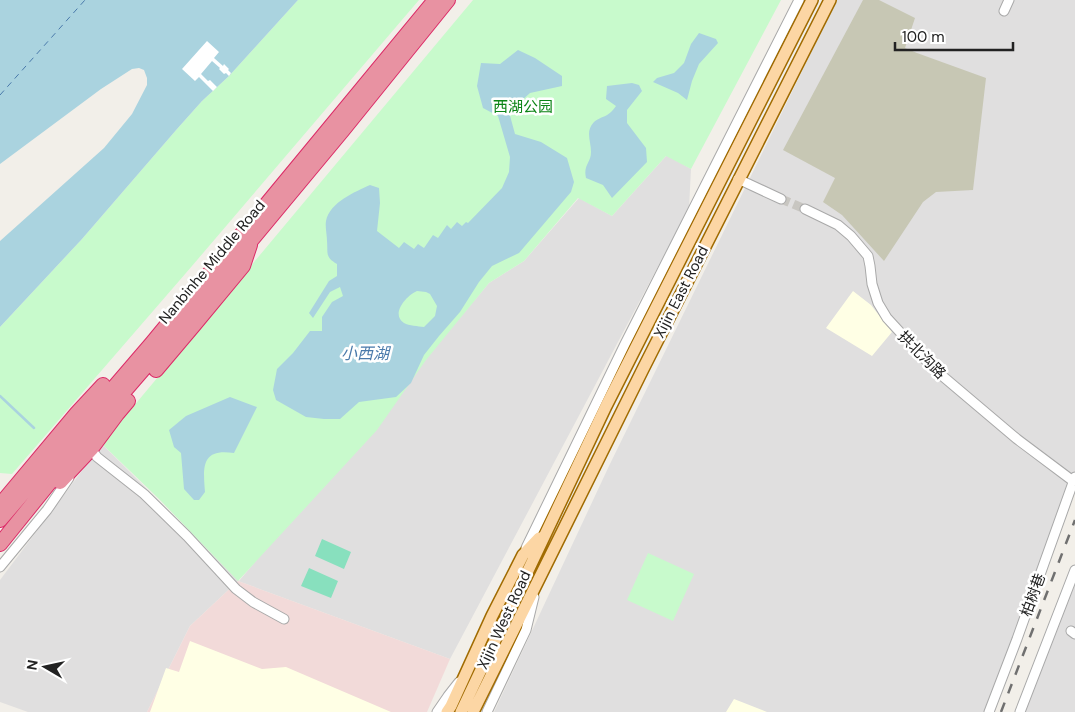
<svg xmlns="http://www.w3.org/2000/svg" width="1075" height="712" font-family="'DM Sans','Noto Sans SC',sans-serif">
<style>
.residential{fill:#e0dfdf}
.commercial{fill:#f2dad9}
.education{fill:#ffffe5}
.construction{fill:#c7c7b4}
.park{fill:#c8facc}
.pitch{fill:#88e0be}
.water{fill:#aad3df;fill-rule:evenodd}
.pier{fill:#fff}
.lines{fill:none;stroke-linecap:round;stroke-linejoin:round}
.stream{stroke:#aad3df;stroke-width:2.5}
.ferry{stroke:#4a7aab;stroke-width:1;stroke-dasharray:6 5;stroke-linecap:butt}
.minor-tunnel{stroke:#c8c6c1;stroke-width:9;stroke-dasharray:9 4.5;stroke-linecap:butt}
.minor-casing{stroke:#a9a9a9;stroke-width:11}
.major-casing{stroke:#a06b00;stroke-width:14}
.highway-casing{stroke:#dc2a67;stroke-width:16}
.minor{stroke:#fff;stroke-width:9}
.major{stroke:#fcd6a4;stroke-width:11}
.highway{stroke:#e892a2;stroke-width:14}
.rail{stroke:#707070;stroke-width:2.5;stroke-dasharray:10 10;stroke-linecap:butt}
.labels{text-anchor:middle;stroke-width:5;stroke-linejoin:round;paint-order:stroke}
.park-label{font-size:15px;fill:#0c8416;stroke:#fff}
.street-label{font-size:15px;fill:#222;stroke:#fff}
.water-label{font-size:16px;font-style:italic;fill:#4a7aab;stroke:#fff}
</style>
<rect width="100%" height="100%" fill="#f2efe9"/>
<path class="residential" d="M837,0H1075V491L988,712H494L609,466Z
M667,155L691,169L689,208L450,659L238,581L190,626L147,712H28L0,702V580L102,444L239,581L489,283L524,261L579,198L612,216Z
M1075,574V712H1024Z"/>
<path class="commercial" d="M238,581L450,659L427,712H147L190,626Z"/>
<path class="education" d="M853,291L871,305L892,332L872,356L826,328Z
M190,641L262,669L286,667L391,712H150L166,668L179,672Z
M734,699L767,712H726Z"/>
<path class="construction" d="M863,0H879L915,18L905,48L917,53L986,78L973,190L936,192L923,202L884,261L842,215L823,202L835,178L783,150Z"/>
<path class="park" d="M298,0H419L192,266L12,474L0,473V327L82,239L177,129L202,101L229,76Z
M473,0H781L691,169L666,156L612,216L578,198L524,261L489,283L426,360L377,430L238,581L159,499L102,444Z
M648,553L694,574L673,621L627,600Z"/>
<path class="pitch" d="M322,539L351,552L344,569L315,556Z
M309,568L338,581L331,598L301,586Z"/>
<path class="water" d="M0,0H298L229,76L202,101L177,129L82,239L0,327V241L104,148L132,114L147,85V78L144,70L139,68L132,69L101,89L0,164Z
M699,33L716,39L718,43L699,64L692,81L687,100L678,93L653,82L657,78L674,73L684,63L691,44Z
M518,50L535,58L562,76V86L530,93L509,112L515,134L541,142L567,158L574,182L571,192L519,253L492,266L479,282L460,312L439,336L424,355L411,383L396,397L359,402L340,419H324L306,417L276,400L273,390L277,369L293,353L310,331H322V317L332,302L343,296L340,287L330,292L313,318L309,313L329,281L337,276V264C325,257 328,254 327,241C327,235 325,227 326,221C330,202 355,192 370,185L379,188L380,203L377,231L399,248L404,242L414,249L418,244L424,248L433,235L438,238L447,225L451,229L457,222L462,226L466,222L468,223L502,188L509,172L510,157L498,116L483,108L477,86L481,63L500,64ZM417,291L426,292L430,294L437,306L435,316L424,327C418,326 409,326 404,323C390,314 407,295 417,291Z
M632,83L639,85L642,91L627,110V123L646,148L647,162L612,198L603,185L586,178C583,165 591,163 591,152C591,141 585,131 594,122C603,115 608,118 616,106L606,99L607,86Z
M230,397L257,407L234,453C201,448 203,467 205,492L199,500H194L184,489L181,453L174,447L169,430L186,416Z"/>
<path class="pier" d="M207,41L219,52L214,58L223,66L224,64L229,69L228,70L231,73L229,76L226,73L224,74L219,69L220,68L212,61L201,74L208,81L210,80L217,87L213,91L199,77L195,81L182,69Z"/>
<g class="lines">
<path class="stream" d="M0,396L34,428"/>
<path class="ferry" d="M0,95L85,0"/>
<path class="minor-tunnel" d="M781,199L805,209"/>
<defs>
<path id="minor" d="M1004,11L1009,0
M738,179L781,199
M805,209L838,225L851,236L868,256L870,266L872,284L878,303L887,318L933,368L1017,439L1073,481
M89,452L91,449L97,457L144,494L187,536L236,589L253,602L284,619
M526,548L625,344L799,0
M0,567L47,510L69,478
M1071,631L1075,634
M437,712L448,696L459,682
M487,712L526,630L534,597
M989,712L1017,639L1075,477
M1020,712L1075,570"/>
<path id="major" d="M447,712L451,706L492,616L523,555L539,538
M461,712L606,406L812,0
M473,712L643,369L830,0"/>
<path id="highway" d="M156,370L194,325L243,266L250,245
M60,482L91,449L117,414L128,401
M0,505L77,413L103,385
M0,520L152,343L435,0
M0,544L109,409L160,350L343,130L448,0"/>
</defs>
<use href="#minor" class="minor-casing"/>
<use href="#major" class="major-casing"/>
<use href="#highway" class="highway-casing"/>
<use href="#minor" class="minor"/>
<use href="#major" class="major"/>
<use href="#highway" class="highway"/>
<path class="rail" d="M1001,712L1075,520"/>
</g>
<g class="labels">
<g class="park-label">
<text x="523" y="112">西湖公园</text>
</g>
<g class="street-label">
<text transform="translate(212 262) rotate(-50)" y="5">Nanbinhe Middle Road</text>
<text transform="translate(681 292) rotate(-63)" y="5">Xijin East Road</text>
<text transform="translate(922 355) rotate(45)" y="5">拱北沟路</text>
<text transform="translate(1033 595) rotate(-70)" y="5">柏树巷</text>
<text transform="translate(504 620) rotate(-65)" y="5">Xijin West Road</text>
</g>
<g class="water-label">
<text x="365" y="359">小西湖</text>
</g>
</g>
<g transform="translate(45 667) rotate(279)" stroke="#ffffff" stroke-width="4" paint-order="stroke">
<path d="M0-4L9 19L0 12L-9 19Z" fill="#222222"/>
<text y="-8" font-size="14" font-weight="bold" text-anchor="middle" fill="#222222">N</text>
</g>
<path d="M895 42v8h118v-8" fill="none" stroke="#222222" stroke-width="2.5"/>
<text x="902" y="42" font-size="15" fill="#222222" stroke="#ffffff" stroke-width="4" paint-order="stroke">100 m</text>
</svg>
